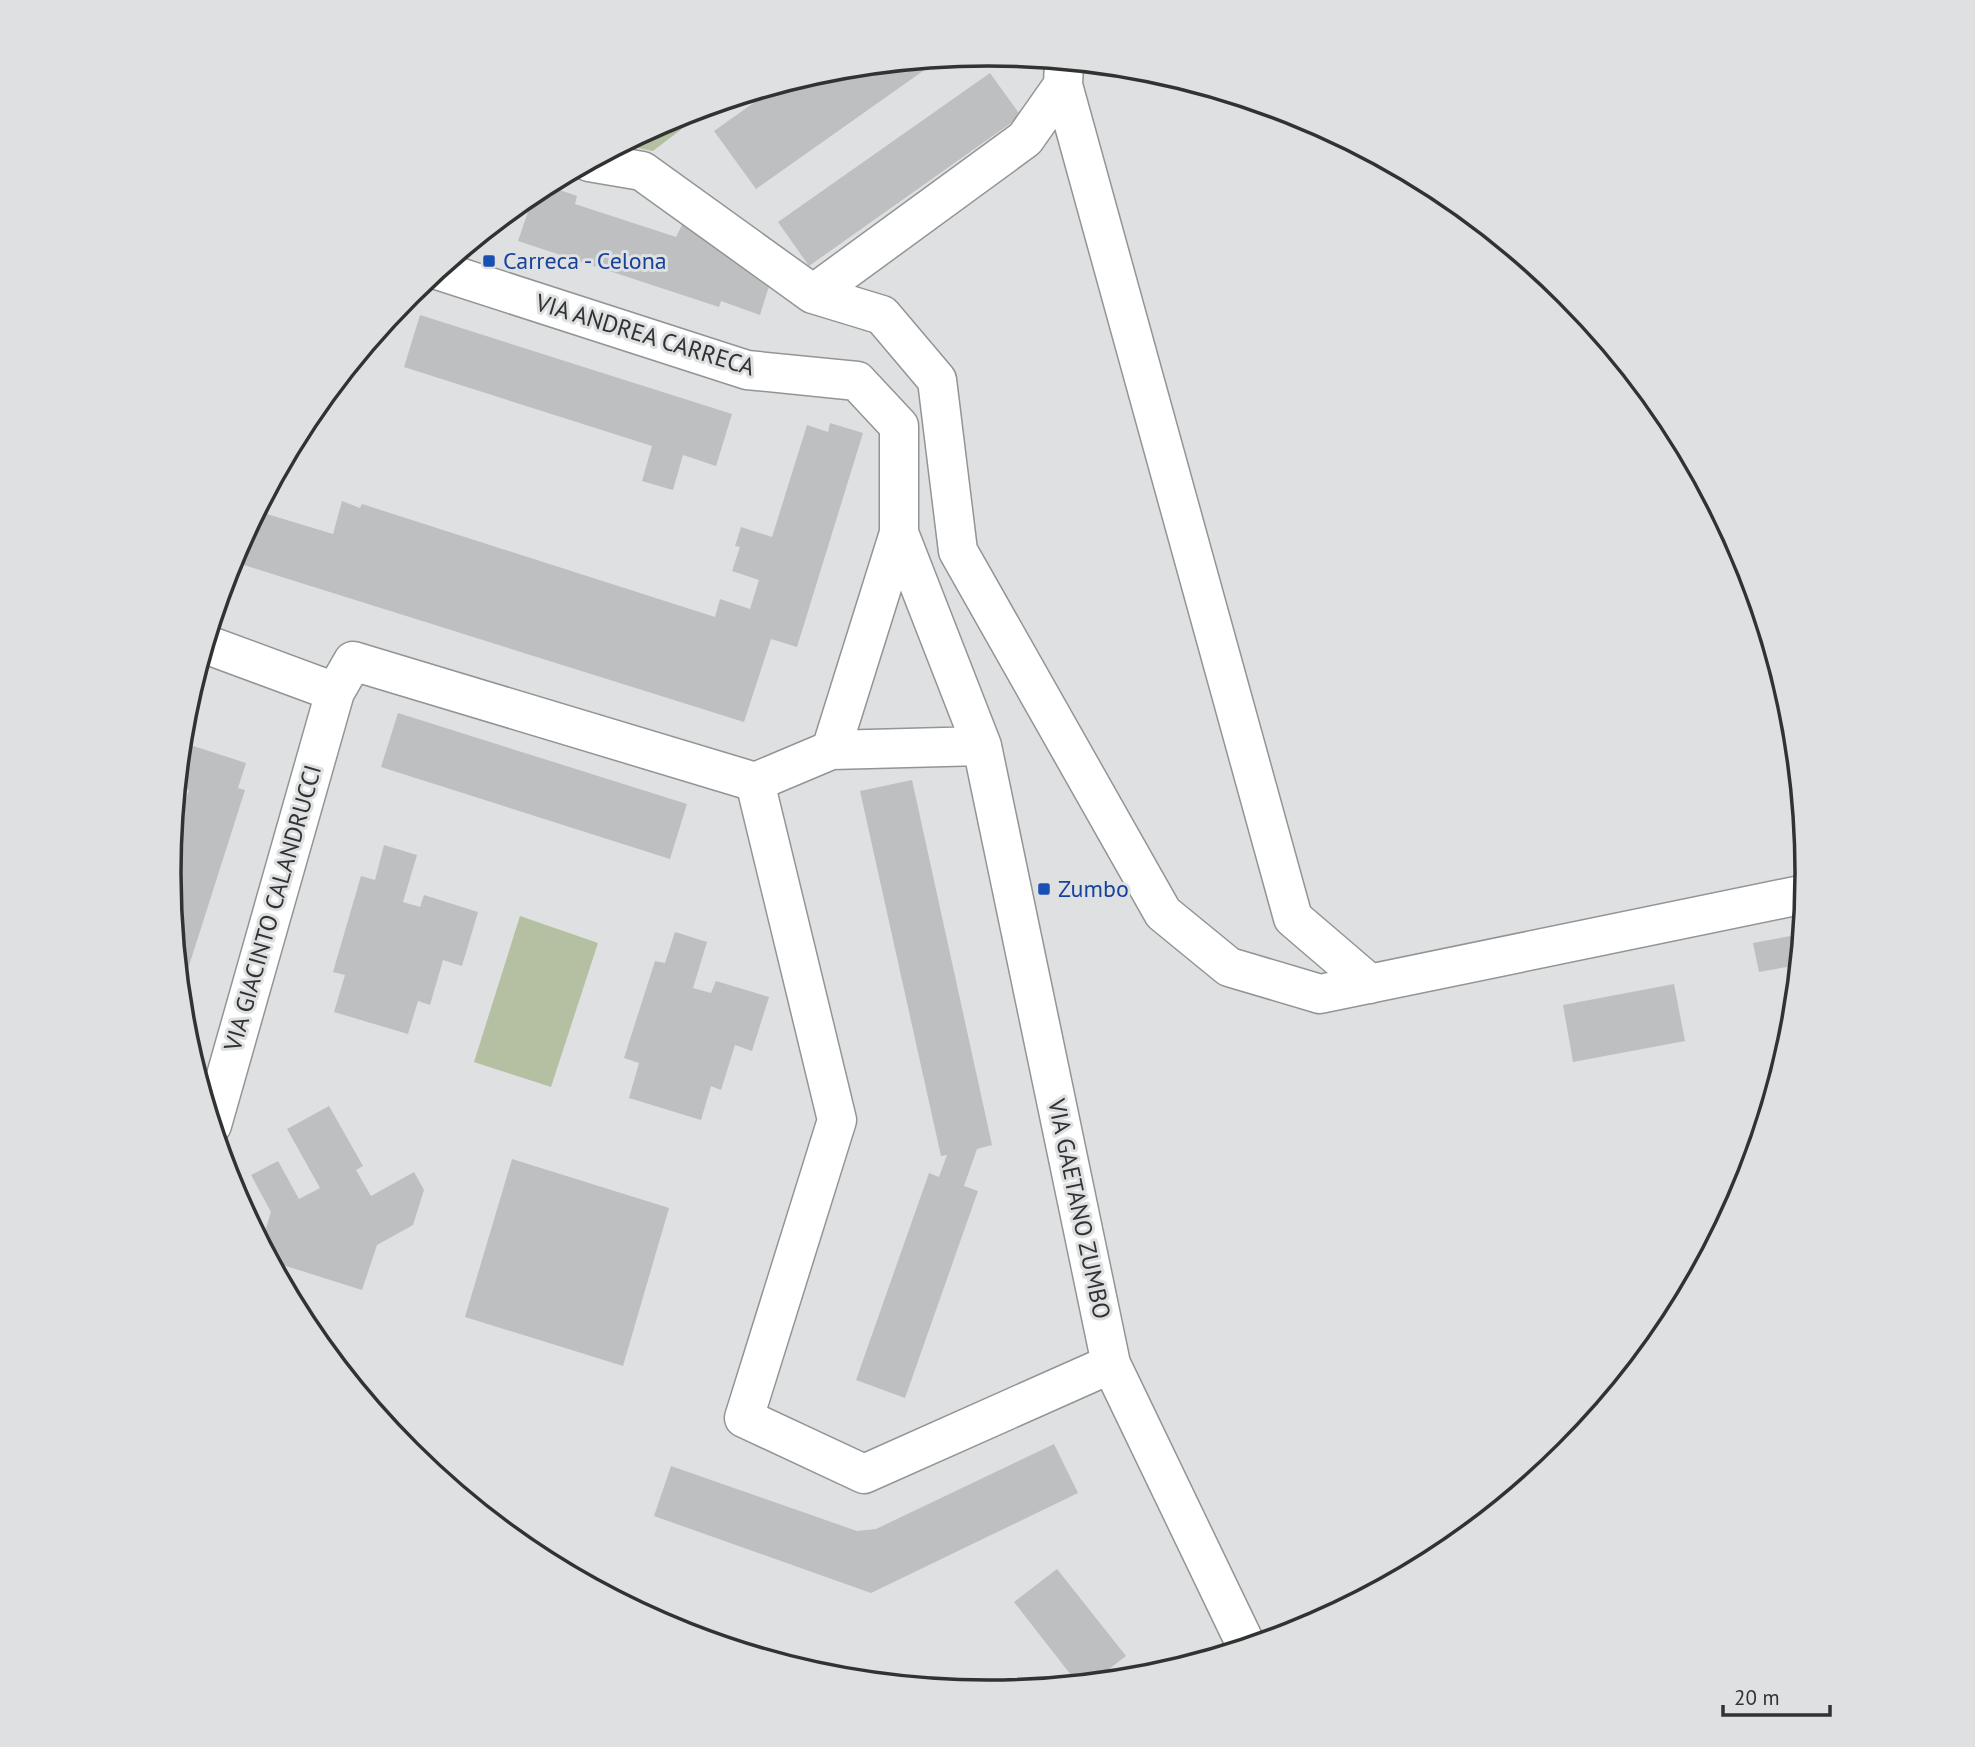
<svg xmlns="http://www.w3.org/2000/svg" width="1975" height="1747" font-family="'PT Sans',sans-serif">
<style>
.green{fill:#b5c0a3}
.building{fill:#bdbfc0}
.lines{fill:none;stroke-linecap:round;stroke-linejoin:round}
.minor-casing{stroke:#929495;stroke-width:41}
.minor{stroke:#fff;stroke-width:38}
.transit-dot{fill:#1a4fb4;stroke:#dee0e2;stroke-width:2.5}
.labels{text-anchor:middle;stroke-width:6;stroke-linejoin:round;paint-order:stroke}
.transit-label{font-size:24px;fill:#164399;stroke:#dee0e2;text-anchor:start}
.street-label{font-size:24px;fill:#313232;stroke:#dee0e2}
.rim{fill:none;stroke:#313232;stroke-width:3.5}
</style>
<rect width="100%" height="100%" fill="#dee0e2"/>
<path class="green" d="M713,105L653,151L622,145L674,116Z
M520,916L598,943L551,1087L474,1062Z"/>
<path class="building" d="M940,59L756,189L714,131L780,84L828,70Z
M990,73L1021,116L809,266L778,222Z
M554,188L577,196L575,204L676,237L684,221L770,283L760,315L721,301L719,307L518,241L535,191L551,197Z
M420,315L732,414L716,466L683,455L673,490L642,481L652,446L404,367Z
M830,423L863,433L797,647L771,639L744,722L231,561L257,511L333,534L342,501L360,508L362,504L715,617L720,599L750,609L759,580L732,571L740,547L735,546L741,527L772,537L807,425L828,432Z
M398,713L687,804L670,859L381,767Z
M181,742L246,763L238,788L245,790L180,994L168,873L171,849L189,790L177,786Z
M912,780L992,1145L977,1149L964,1186L978,1191L905,1398L856,1380L929,1173L939,1177L947,1155L941,1156L860,791Z
M384,845L417,855L403,902L420,907L424,895L478,912L462,966L443,960L430,1005L418,1001L408,1034L334,1012L345,975L333,972L361,876L375,880Z
M675,932L707,942L693,988L711,993L716,981L769,997L752,1051L735,1045L721,1090L711,1086L701,1120L629,1098L639,1063L624,1058L655,961L665,963Z
M1801,934L1798,965L1759,972L1753,943Z
M1674,984L1685,1041L1573,1062L1563,1005Z
M329,1106L363,1166L356,1170L371,1196L414,1172L424,1190L413,1225L377,1245L362,1290L270,1261L261,1244L271,1212L251,1175L278,1161L299,1199L320,1188L287,1129Z
M512,1159L669,1208L623,1366L465,1317Z
M1054,1444L1078,1493L871,1593L654,1516L671,1466L857,1531L876,1529Z
M1057,1569L1126,1656L1091,1683L1078,1684L1014,1602Z"/>
<g class="lines">
<defs>
<path id="minor" d="M1064,62L1063,85L1293,918L1370,984
M589,162L642,171L813,294L882,315L937,380L958,551L1163,913L1229,967L1320,994L1805,894
M437,270L747,370L857,381L899,426V533L831,750
M813,294L1025,139L1063,85
M899,533L982,746L1111,1364L1247,1647
M205,644L335,692
M755,782L831,750L982,746
M212,1125L335,692L353,661L755,782L837,1120L744,1418L864,1474L1111,1364"/>
</defs>
<use href="#minor" class="minor-casing"/>
<use href="#minor" class="minor"/>
</g>
<g class="transit-dot">
<rect x="482" y="254" width="14" height="14" rx="3.5"/>
<rect x="1037" y="882" width="14" height="14" rx="3.5"/>
</g>
<g class="labels">
<g class="transit-label">
<text x="503" y="269">Carreca - Celona</text>
<text x="1058" y="897">Zumbo</text>
</g>
<g class="street-label">
<text transform="translate(645 335) rotate(17)" y="8">VIA ANDREA CARRECA</text>
<text transform="translate(273 908) rotate(-74)" y="8">VIA GIACINTO CALANDRUCCI</text>
<text transform="translate(1079 1209) rotate(78)" y="8">VIA GAETANO ZUMBO</text>
</g>
</g>
<path d="M0 0H1975V1747H0ZM181 873a807 807 0 1 1 1614 0a807 807 0 1 1-1614 0Z" fill="#dee0e2" fill-rule="evenodd"/>
<path class="rim" d="M181 873a807 807 0 1 1 1614 0a807 807 0 1 1-1614 0Z"/>
<path d="M1723 1705v10h107v-10" fill="none" stroke="#313232" stroke-width="3.5"/>
<text x="1734" y="1705" font-size="21" fill="#313232" stroke="#dee0e2" stroke-width="5" paint-order="stroke">20 m</text>
</svg>
